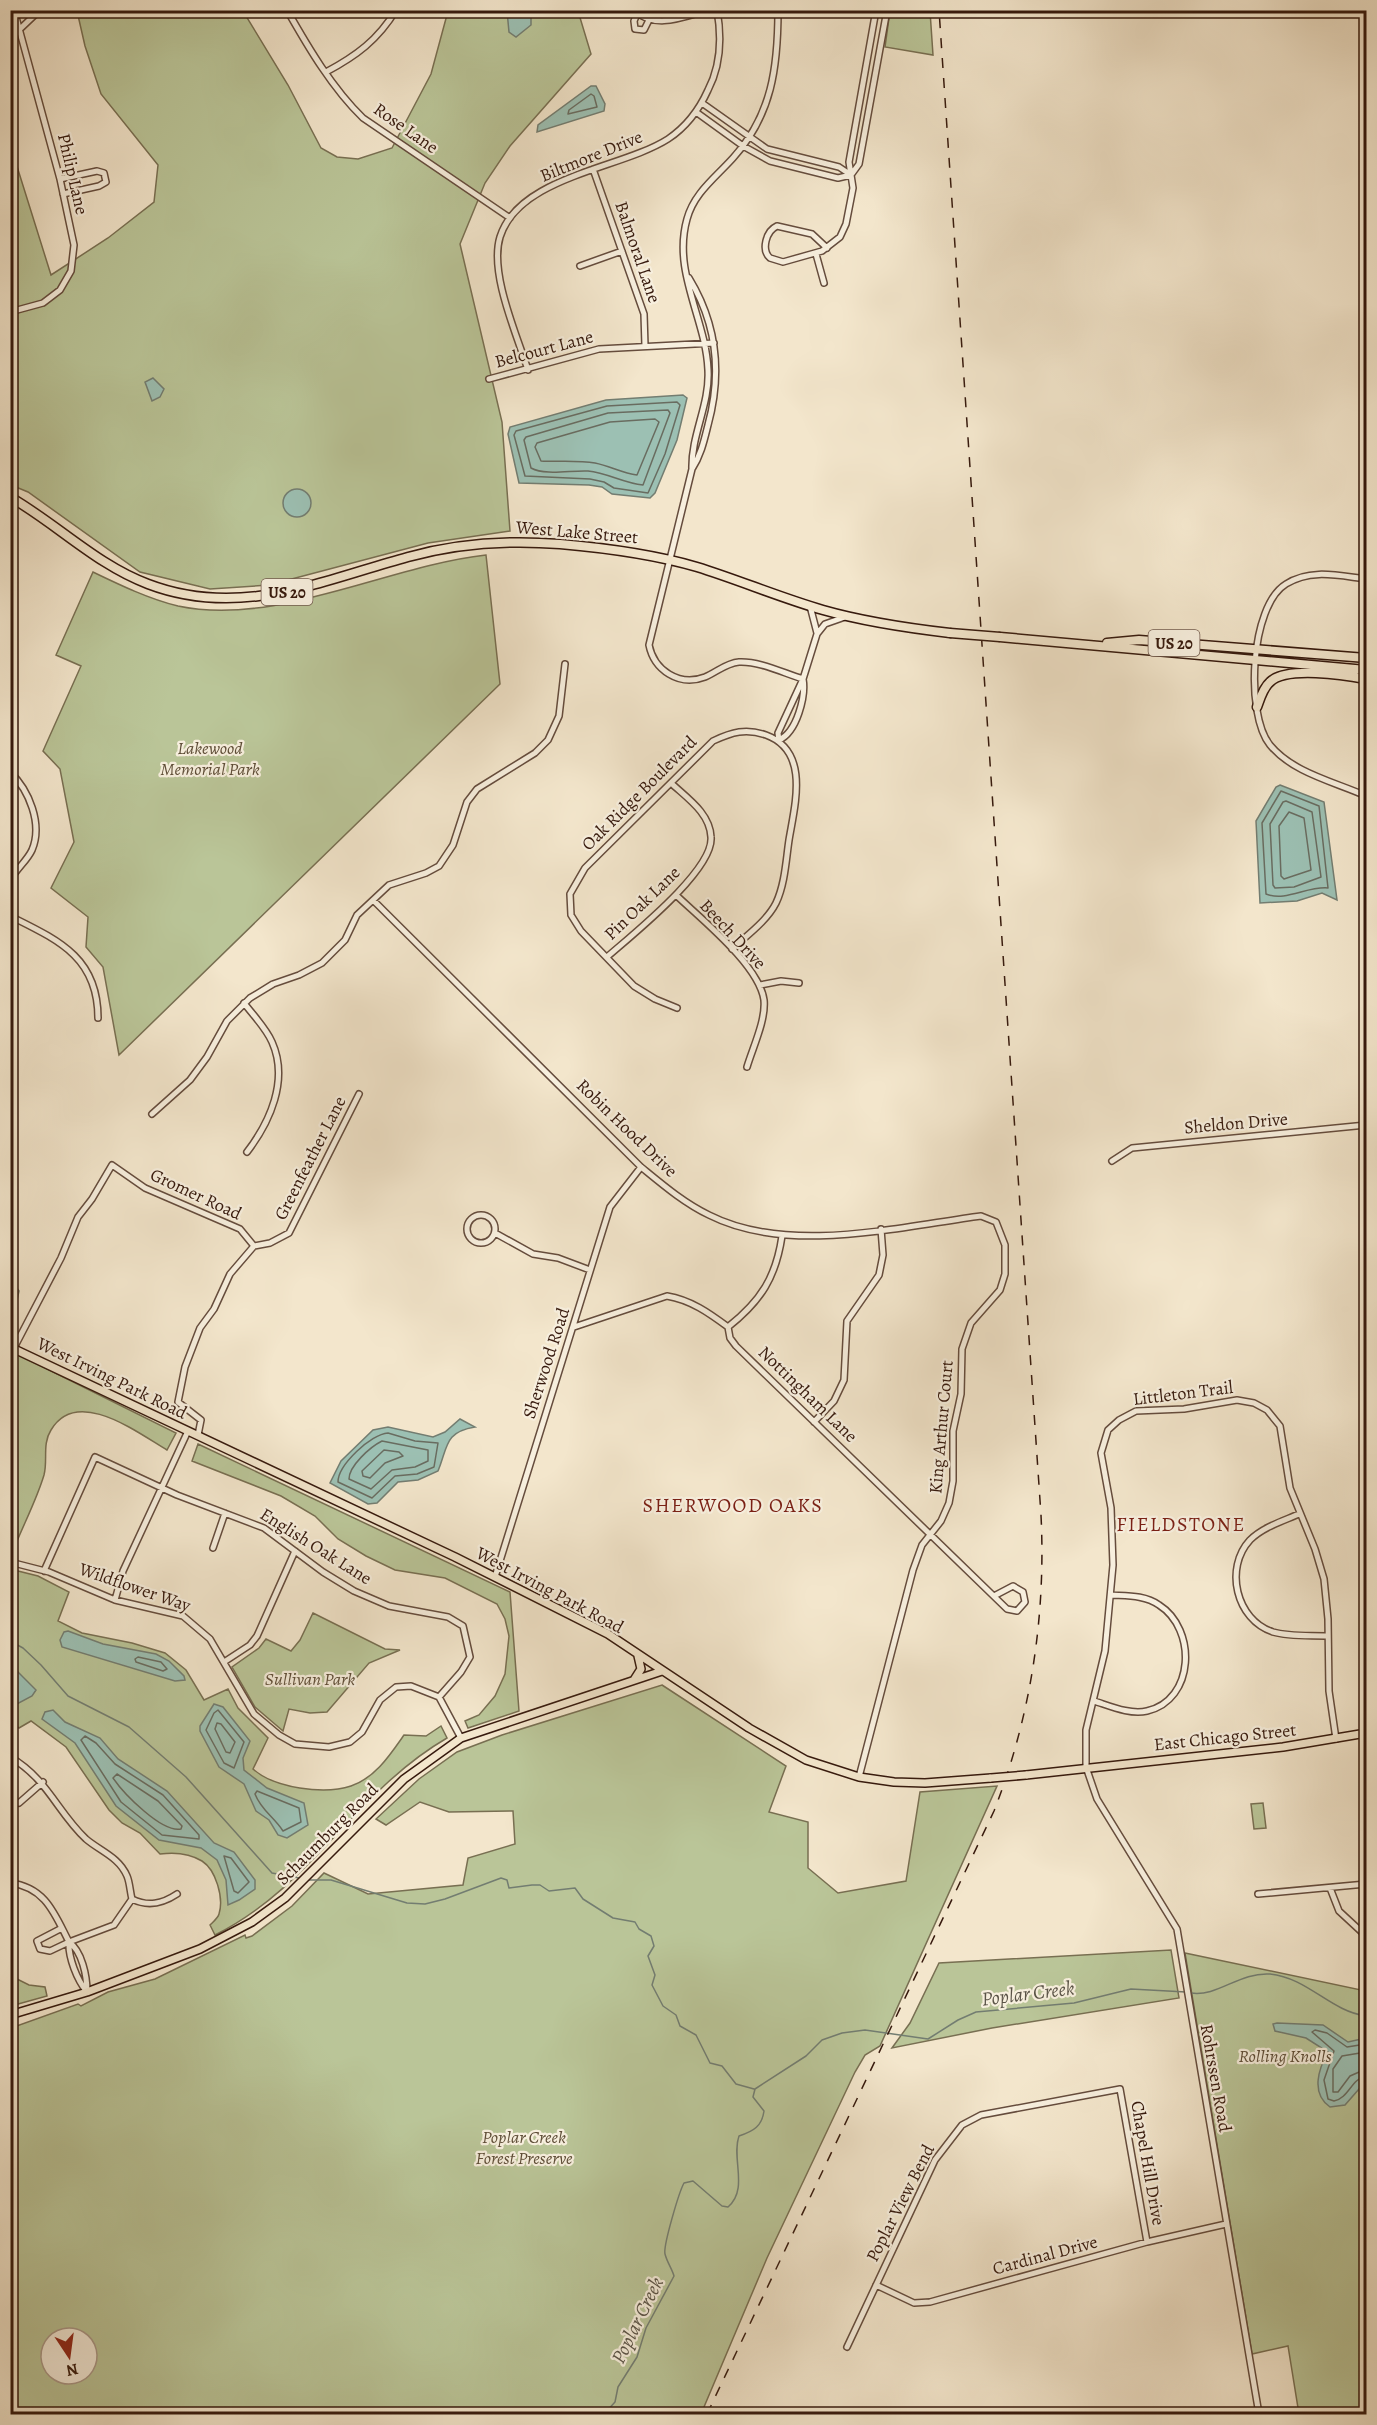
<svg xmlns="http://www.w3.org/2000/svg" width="1377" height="2425" font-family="Alegreya,serif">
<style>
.green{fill:#bac598;stroke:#786f52;stroke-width:1.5;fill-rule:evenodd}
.water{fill:#9cc0b3;stroke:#737d71;stroke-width:1.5}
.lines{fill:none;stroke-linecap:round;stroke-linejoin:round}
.shore{stroke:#696c60;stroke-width:1.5}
.stream{stroke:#737d71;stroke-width:1.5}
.minor-casing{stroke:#654c3d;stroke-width:8}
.major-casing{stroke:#36190d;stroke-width:10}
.highway-casing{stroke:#36190d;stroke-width:11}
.minor{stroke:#f7efde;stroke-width:5}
.major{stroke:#f3e6cc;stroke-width:7}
.highway{stroke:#f3e6cc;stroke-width:8}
.rail{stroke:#36190d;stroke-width:1.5;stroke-dasharray:10 10;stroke-linecap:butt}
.major-bridge-casing{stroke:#36190d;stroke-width:10;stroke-linecap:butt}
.highway-bridge-casing{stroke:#36190d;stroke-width:11;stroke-linecap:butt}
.major-bridge{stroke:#f3e6cc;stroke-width:7}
.highway-bridge{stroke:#f3e6cc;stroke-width:8}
.labels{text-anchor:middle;stroke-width:4.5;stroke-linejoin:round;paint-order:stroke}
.shield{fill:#f7efde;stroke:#70594c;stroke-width:1.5}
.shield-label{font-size:16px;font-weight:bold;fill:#36190d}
.street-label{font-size:18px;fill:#36190d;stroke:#f7efde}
.park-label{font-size:18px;font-style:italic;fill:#5e4d37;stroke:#f7efde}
.neighbourhood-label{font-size:20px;letter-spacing:1.5px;fill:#7a1f14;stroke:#f7efde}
.water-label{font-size:20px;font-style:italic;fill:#5a5347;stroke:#f7efde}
</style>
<rect width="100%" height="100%" fill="#f3e6cc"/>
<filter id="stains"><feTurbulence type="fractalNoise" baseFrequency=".00333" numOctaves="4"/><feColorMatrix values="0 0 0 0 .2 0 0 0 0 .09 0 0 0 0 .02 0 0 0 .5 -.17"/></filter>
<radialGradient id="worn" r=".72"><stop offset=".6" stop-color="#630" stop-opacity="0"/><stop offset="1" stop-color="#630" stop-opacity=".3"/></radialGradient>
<path class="green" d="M77,11H243L288,85L321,148L337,157L358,159L392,148L431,74L448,11H578L591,54L510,146L485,183L460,244L502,422L510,531L428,543L269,585L210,589L140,572L28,492L11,485L10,144L51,275L108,238L154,202L158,165L101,94L85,46Z
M890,11H930L933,55L885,47Z
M486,555L500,684L119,1055L103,967L86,947L88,917L51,888L74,842L60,769L43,751L81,666L56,655L93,572C120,585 149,599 178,606C276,627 387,566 486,555Z
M11,1351L176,1433L167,1450C138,1433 77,1386 51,1430C42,1444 48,1460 44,1475C36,1502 21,1529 11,1556Z
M198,1444L510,1592L519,1711L468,1728L465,1721L479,1715L495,1696L505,1674L509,1636L505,1619L497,1604L445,1578L395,1570L366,1556L338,1539L315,1516L281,1496L192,1461Z
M10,1569L38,1576L69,1592L58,1621L82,1633L132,1643L165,1653L186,1670L204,1700L228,1689L238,1708L268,1738L253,1769C274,1788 324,1795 351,1786C375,1778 390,1755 404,1735L426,1736L441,1726L447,1738C354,1792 313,1886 215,1935L210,1925C213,1922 218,1918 219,1914C224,1898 216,1870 202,1861C189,1853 175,1852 160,1854L140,1833L122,1823L109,1810L66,1747L31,1721L19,1728L11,1722Z
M313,1613L385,1649L400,1650L369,1663L327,1712L310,1713L289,1709L283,1731L255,1707L232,1667L259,1648L266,1639L291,1651L300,1640Z
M662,1685L786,1766L769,1812L808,1822V1868L838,1893L906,1881L920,1792L997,1786L880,2046L865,2055L855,2072L767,2258L701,2414H11V2028L78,2004L81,2006L108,1992L155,1979L245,1935L246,1938L252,1936L292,1906L324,1873L368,1894L463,1885L468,1858L515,1844L513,1811L449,1812L420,1802L386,1825L376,1819L419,1779L457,1752L502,1735ZM51,2338H87V2374H51Z
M1263,1803L1266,1828L1254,1829L1251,1804Z
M1171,1950L1179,1998L992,2028L892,2048L910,2023L939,1963Z
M1185,1953L1366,1991V2413L1299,2414L1288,2346L1252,2354Z
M11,1976L29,1985L45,1987L47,1996L11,2006Z"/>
<path class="water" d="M507,11H531V25L516,37L509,32Z
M591,86H596L605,104L604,111L537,132L538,125Z
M153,378L164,389L160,397L152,401L145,382Z
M683,395L687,398L677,440L655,493L650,498L612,494L602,487L589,485L519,483L508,434L510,427L606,400Z
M283 503a14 14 0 1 1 28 0a14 14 0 1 1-28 0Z
M1280,785L1324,802L1337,900L1322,893L1297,901L1260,903L1256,821L1276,787Z
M11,1280L19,1291L16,1305L11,1310Z
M460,1419L475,1427C444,1432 448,1447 438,1471L418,1480L398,1482L377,1503L368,1504L330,1483L341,1461L373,1430L388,1427L433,1437L445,1432Z
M68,1631L103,1644L156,1654L169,1661L184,1676L185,1680L175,1681L62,1647L60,1640L64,1632Z
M11,1665L36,1690L32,1696L17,1704L11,1702Z
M214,1704L223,1707L250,1741L243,1758L244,1770L267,1788L304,1803L308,1825L287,1838L278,1835L269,1820L256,1811L244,1784L219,1767L200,1731V1726Z
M53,1710L65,1722L100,1738L118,1759L167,1791L214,1843L234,1852L255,1880V1889L239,1900L228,1905L226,1880L217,1860L201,1848L159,1840L116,1806L75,1743L42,1719L45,1712Z
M1277,2023L1323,2025L1348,2042L1366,2038V2081L1345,2105L1330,2107C1310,2093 1319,2068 1328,2052L1306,2038L1275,2031L1273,2024Z"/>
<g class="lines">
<path class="shore" d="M591,94L594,96L597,107L568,114L569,110Z
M677,402L680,405L665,454L648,493L614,488L604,482L590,479L525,476L514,435L516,431L607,406Z
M668,410L670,413L643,485C623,483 608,473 588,471C571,470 546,476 531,468L524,440L526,437L608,413Z
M655,419L659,422L637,475C622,473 610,466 595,463C578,460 558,462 541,461L535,447L537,443L610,422Z
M1281,791L1319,806L1328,888C1307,886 1286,902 1266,894L1262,823Z
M1286,801L1312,812L1321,877L1294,887L1275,888L1273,885L1270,824L1283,802Z
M1289,812L1304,818L1311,870L1284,879L1281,876L1279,826Z
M388,1433L415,1441L438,1443L434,1467L417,1474L395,1476L372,1498L338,1482C338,1465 371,1434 388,1433Z
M382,1441L428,1450V1461L415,1467L392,1470L371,1489L349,1479C349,1466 370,1447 382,1441Z
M384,1450L399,1452L403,1456L385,1463L370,1478L363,1476L362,1471Z
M138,1657L161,1662L167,1669L163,1671L136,1662L135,1659Z
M218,1710L244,1742L234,1768L224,1763L206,1730L214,1713Z
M217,1723L221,1724L235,1742L230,1753L226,1752L215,1729Z
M85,1736L96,1743L115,1764L163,1795L199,1835V1839L162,1835L121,1802L81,1740Z
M117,1774L158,1801L182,1826L181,1829C162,1833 124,1794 113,1778Z
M257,1791L299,1808L301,1822L283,1831C274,1817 261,1810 255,1794Z
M224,1856L231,1858L249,1882L238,1893L234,1891Z
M1366,2044L1347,2047L1327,2033L1315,2030L1312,2032L1334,2051L1324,2080L1328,2099L1334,2101C1349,2098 1351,2079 1366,2076
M1366,2052L1342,2056L1333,2069V2092H1338L1350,2076L1366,2069"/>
<path class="stream" d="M10,1641L23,1648L41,1665L68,1696L129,1727L186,1777L272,1873L299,1878
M307,1880H331L407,1903L425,1904L445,1899L501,1878L507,1880L509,1888L532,1885H540L549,1891L575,1888L583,1899L613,1918L635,1922L639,1929L651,1936L654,1946L648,1956L655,1975L652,1985L663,2006L676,2015L680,2026L696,2035L710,2063L722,2066L736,2084L754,2089
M1191,1993C1218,1997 1239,1972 1270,1974C1308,1978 1330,2011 1366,2016
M604,2414L615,2402L618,2387L637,2357L646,2328L674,2276C672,2269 667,2262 665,2254C663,2246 679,2192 684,2183L693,2181L722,2206L728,2207C749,2189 731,2158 739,2136C754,2131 762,2126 764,2111L753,2097L755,2089L806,2056L822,2040L842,2033L865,2030L928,2039L958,2020L976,2012L1074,2003L1131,1989L1186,1992"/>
<defs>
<path id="minor" d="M287,10C308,47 332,88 363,118L510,218
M633,10C656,30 683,17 709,10
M778,10C778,67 772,115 733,158C715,178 694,193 687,219C672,272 706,319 708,370C710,404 691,435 692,469L649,645C654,670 679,687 705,677C717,672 726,663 739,662C760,661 783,673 803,679
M637,14L634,21L635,29L644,30L649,20
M10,27L21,28L40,10
M326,72C356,56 378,40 396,10
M702,103L767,149L839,167L851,175
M696,112L743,146L770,161L838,178L851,175
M593,169L644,314L645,346
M851,175L859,164L887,10
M60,179L97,171L104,173L106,182L99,186L63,194
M827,248L812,234L777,226C766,231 761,250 770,258L783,262L822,251L840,237L846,224L853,188L849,162L876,10
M816,254L824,283
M580,266L622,251
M689,278C717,324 722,374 708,425C704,441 701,455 692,469
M10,312L43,303L60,290L71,271L74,245L60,179L14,10
M528,370C517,335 489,273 500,237C519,176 621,169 668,139C686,127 699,110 708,90C721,65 722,38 717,10
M489,379L599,349L714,343
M1366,579C1340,576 1311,568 1286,584C1250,606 1245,714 1270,745C1293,773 1335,782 1366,796
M810,606L817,633
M779,740L778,733L803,679L817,634L825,624L845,617
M779,740C797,732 806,696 803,679
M10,772C29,790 43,824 32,850C27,861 16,869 10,881
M676,895C701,919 759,965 764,1000C766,1020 753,1047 747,1067
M373,900L641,1167C663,1185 684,1203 709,1215C788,1255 898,1227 981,1216L996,1222L1005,1245V1274L1000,1290L971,1323L962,1349L961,1394L953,1431V1481L949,1503L941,1521L922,1545L913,1570L859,1777
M10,916C58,940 98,957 98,1018
M607,957C632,935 714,870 711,837C710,813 687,798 671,783
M760,985L781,981L799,983
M244,1003C253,1015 266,1028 272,1042C289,1080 270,1122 247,1152
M677,1008L655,999L634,986L581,931L571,915L570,894L585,868L713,741C732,732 746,728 766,735C810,751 795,804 789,840C786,860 785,884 776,903C767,921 746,936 732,949
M152,1114L190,1080L207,1057L227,1021L250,998L273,984L299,975L322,963L345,940L357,915L389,885L426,873L439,866L453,845L467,802L477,789L535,753L548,740L559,716L565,664
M1112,1161L1132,1148L1366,1125
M467 1229a14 14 0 1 1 28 0a14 14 0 1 1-28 0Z
M495,1233L533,1254L558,1258L590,1270
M254,1246L270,1243L289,1233L359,1094
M574,1327L667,1296C691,1300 709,1313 728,1327L730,1338L736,1346L1007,1609L1017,1611L1025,1602L1023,1592L1013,1586L994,1596
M728,1327C761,1301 776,1277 782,1236
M14,1348L61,1258L78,1217L92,1199L112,1165L145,1188L240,1229L254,1246
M814,1422L834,1401L844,1380L847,1321L879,1275L883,1255L881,1229
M198,1435L201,1420L178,1402L185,1367L200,1328L214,1309L230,1274L254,1246
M1299,1514C1283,1521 1263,1527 1250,1540C1224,1568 1236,1620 1273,1632C1290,1637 1311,1635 1328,1636
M213,1548L225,1513
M10,1562L49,1572L115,1600L183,1616L210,1639L254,1714L279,1735L295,1744L329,1747L350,1742L362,1732L380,1700L396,1687L411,1686L439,1697L461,1738
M44,1571L95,1457L177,1495L264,1528L323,1572L354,1591L389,1606L448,1617L463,1626L470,1657L461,1672L439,1697
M495,1577L610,1207L641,1167
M115,1600L123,1571L188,1431
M224,1662L250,1645L257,1636L295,1551
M1094,1701C1110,1706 1130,1715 1147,1711C1195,1700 1197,1629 1159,1605C1145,1595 1127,1596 1111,1595
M10,1757C48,1779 57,1812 86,1839C100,1851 119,1857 127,1876C130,1883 130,1892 132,1899L114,1925L69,1942C55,1915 46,1887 10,1883
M19,1803L43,1782
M1330,1888L1339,1911L1366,1936
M1258,1894L1366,1884
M132,1899C148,1907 162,1904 177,1894
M62,1928L37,1941L40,1949L50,1951L69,1942
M69,1942C82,1951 87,1976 87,1992
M69,1942C68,1957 77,1980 87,1992
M876,2285L914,2303L930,2302L1147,2242L1226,2224
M847,2347L935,2160L962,2125L981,2115L1120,2089L1147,2242
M1259,2414L1177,1929L1097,1799L1086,1767V1730L1105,1651L1113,1565L1111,1508L1101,1453L1108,1430L1119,1420L1136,1411L1184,1409L1237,1400L1254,1403L1267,1410L1280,1426L1290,1488L1315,1549L1324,1579L1328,1619L1329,1691L1336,1739"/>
<path id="major" d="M10,1347L455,1557L608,1634L749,1728L806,1760L859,1777L894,1782L925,1783L991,1778
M634,1680L641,1669L638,1656
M1026,1775L1283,1747L1366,1733
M10,2015L87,1992L200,1949L252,1922L285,1898L404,1779L461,1738L662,1671"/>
<path id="highway" d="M10,497C57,524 97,565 148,584C240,619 320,581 408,557C458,543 509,540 560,544C606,548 653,554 697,567C739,580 781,598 823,610C865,622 907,628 950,633
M1000,637L1366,670
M1107,643L1139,640L1366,658
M1257,707C1260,699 1263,688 1270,682C1286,666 1345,675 1366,679"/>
</defs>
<use href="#minor" class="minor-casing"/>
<use href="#major" class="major-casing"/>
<use href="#highway" class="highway-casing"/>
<use href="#minor" class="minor"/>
<use href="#major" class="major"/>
<use href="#highway" class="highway"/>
<path class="rail" d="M707,2414L994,1811C1031,1716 1046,1616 1041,1515L939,10"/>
<defs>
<path id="major-bridge" d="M991,1778L1026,1775"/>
<path id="highway-bridge" d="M950,633L1000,637"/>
</defs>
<use href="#major-bridge" class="major-bridge-casing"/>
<use href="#highway-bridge" class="highway-bridge-casing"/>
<use href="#major-bridge" class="major-bridge"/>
<use href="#highway-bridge" class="highway-bridge"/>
</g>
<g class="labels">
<g class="shield">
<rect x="261.5" y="579" width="51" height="26" rx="4.5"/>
<rect x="1148.5" y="630" width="51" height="26" rx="4.5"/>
</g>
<g class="shield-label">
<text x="287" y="598">US 20</text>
<text x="1174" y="649">US 20</text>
</g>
<g class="street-label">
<text transform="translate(406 128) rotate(35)" y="6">Rose Lane</text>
<text transform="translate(591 156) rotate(-22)" y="6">Biltmore Drive</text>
<text transform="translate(73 174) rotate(77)" y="6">Philip Lane</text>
<text transform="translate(638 252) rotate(71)" y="6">Balmoral Lane</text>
<text transform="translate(544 349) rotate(-15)" y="6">Belcourt Lane</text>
<text transform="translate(577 532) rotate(5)" y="6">West Lake Street</text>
<text transform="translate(639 793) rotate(-45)" y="6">Oak Ridge Boulevard</text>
<text transform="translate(642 903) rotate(-44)" y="6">Pin Oak Lane</text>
<text transform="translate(733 934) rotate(47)" y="6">Beech Drive</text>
<text transform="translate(1236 1123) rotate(-5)" y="6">Sheldon Drive</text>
<text transform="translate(627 1128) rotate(44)" y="6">Robin Hood Drive</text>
<text transform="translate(310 1158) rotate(-63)" y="6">Greenfeather Lane</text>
<text transform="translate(196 1194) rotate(25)" y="6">Gromer Road</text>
<text transform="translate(546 1363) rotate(-72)" y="6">Sherwood Road</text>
<text transform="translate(112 1378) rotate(26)" y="6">West Irving Park Road</text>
<text transform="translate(1183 1393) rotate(-7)" y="6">Littleton Trail</text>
<text transform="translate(808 1394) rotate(44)" y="6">Nottingham Lane</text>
<text transform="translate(941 1427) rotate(-85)" y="6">King Arthur Court</text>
<text transform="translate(316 1546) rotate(32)" y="6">English Oak Lane</text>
<text transform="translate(135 1587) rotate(19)" y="6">Wildflower Way</text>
<text transform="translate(550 1590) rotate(28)" y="6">West Irving Park Road</text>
<text transform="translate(1225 1737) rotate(-6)" y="6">East Chicago Street</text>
<text transform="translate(327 1834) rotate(-45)" y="6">Schaumburg Road</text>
<text transform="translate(1216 2078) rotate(80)" y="6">Rohrssen Road</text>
<text transform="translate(1148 2163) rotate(80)" y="6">Chapel Hill Drive</text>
<text transform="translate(900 2203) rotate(-63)" y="6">Poplar View Bend</text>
<text transform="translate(1045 2255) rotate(-15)" y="6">Cardinal Drive</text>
</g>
<g class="park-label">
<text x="210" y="754">Lakewood<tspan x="210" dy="21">Memorial Park</tspan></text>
<text x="310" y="1685">Sullivan Park</text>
<text x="1285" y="2062">Rolling Knolls</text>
<text x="524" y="2143">Poplar Creek<tspan x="524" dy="21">Forest Preserve</tspan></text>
</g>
<g class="neighbourhood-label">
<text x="733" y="1512">SHERWOOD OAKS</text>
<text x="1181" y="1531">FIELDSTONE</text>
</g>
<g class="water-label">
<text transform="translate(1028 1993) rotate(-7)" y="7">Poplar Creek</text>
<text transform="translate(637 2320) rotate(-64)" y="7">Poplar Creek</text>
</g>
</g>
<rect width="1377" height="2425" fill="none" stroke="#f3e6cc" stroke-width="36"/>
<rect x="12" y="12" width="1353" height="2401" fill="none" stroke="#36190d" stroke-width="3"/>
<rect x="18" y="18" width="1341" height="2389" fill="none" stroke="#36190d" stroke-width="1.5"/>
<g transform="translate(69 2356) rotate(167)"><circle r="28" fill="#f7efde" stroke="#aa998a" stroke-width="1.5"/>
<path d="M0-4.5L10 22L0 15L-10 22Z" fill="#8f2418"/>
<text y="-9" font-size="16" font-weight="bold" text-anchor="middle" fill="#36190d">N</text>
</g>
<rect width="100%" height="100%" filter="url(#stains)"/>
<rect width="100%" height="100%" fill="url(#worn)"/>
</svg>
